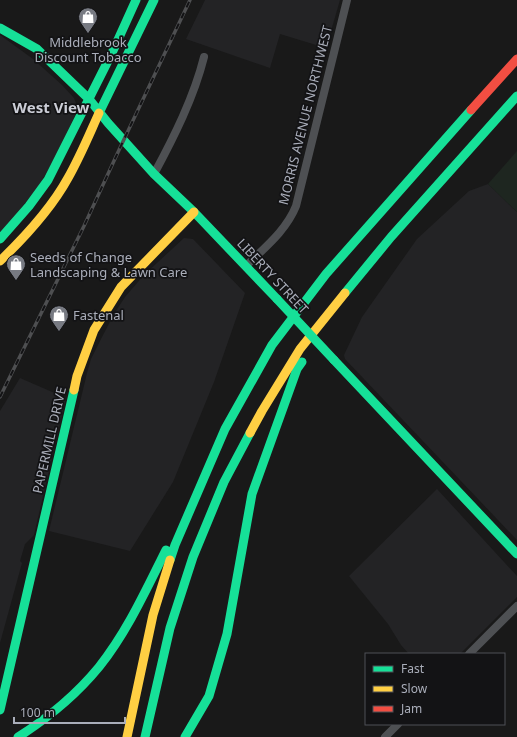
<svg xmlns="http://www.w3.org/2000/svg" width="517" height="737" font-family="'Noto Sans',sans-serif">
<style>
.built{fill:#232325}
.green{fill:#1e2620}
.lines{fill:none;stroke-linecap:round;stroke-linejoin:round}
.street{stroke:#4e5053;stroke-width:8}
.fast{stroke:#16e098;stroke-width:9}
.slow{stroke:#ffcf43;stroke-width:9}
.jam{stroke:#f24e42;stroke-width:9}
.rail-casing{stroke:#4e4f51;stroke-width:3.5}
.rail{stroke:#131315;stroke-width:2;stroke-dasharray:6;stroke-linecap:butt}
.fast-bridge{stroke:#16e098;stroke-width:9}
.labels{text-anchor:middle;stroke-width:3.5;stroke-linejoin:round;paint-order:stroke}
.poi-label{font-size:13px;fill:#aaaeba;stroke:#131315;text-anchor:start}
.street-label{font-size:13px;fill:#aaaeba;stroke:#131315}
.quarter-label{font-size:15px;font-weight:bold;fill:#cbcdd6;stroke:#131315}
</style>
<rect width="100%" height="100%" fill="#191919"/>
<path class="built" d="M205,0H340L326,48L280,34L270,68L186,39Z
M0,35L33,59L62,85L74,98L77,106V111L59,151L38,187L0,234Z
M488,184L517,212V540L345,359L344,355L362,317L417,239L469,191Z
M184,238L193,239L245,293L214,382L173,482L130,551L49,531L87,373L91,359L102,337L114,314L125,297L144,275Z
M20,378L66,398L34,535L25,544L20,561L22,563L0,643V411Z
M437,489L517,576V597L460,654H409L401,645L388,624L349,576Z"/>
<path class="green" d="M517,151V212L488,184Z"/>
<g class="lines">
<path class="street" d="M154,174C174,137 194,97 204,57
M246,266C264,248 286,231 296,206L347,0
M469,654L517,606
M385,737L398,724"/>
<path class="fast" d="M0,28L37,49L89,99L108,123L154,174L194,212L277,299
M99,113L154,0
M0,239L29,206L48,180L112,53L136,0
M345,293L391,237L517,96
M334,360L517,554
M170,560L175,545L225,429L272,345L326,274L471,110
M0,710L74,390
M18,737C48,718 76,695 99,667C127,632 146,590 166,550
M145,737L170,628L193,557L224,482L250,433
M185,737L209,696L227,634L252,494L297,369L302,362"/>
<path class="slow" d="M0,261C26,236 51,209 68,178C80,157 89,135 99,113
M74,390L77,376L94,330L121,287L194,212
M250,433L262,411L300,349L345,293
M127,737L153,615L170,560"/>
<path class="jam" d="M471,110L517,59"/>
<defs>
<path id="rail" d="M0,397L84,226L119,150L190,0"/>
</defs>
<use href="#rail" class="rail-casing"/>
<use href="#rail" class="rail"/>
<path class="fast-bridge" d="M277,299L334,360"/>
</g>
<defs>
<symbol id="shop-pin" viewBox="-11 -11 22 30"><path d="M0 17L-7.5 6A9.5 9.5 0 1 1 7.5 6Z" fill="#777a82" stroke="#131315"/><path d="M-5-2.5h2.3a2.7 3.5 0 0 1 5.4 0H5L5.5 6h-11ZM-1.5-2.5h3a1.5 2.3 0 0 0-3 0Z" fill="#fff"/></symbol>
</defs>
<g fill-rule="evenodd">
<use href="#shop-pin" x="77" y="6" width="22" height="30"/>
<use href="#shop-pin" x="5" y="253" width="22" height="30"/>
<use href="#shop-pin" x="48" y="304" width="22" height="30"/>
</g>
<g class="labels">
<g class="poi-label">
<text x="88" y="47" text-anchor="middle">Middlebrook<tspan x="88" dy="15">Discount Tobacco</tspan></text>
<text x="30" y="262">Seeds of Change<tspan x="30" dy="15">Landscaping &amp; Lawn Care</tspan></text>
<text x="73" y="320">Fastenal</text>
</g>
<g class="street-label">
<text transform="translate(305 115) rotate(-76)" y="5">MORRIS AVENUE NORTHWEST</text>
<text transform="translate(273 276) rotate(47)" y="5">LIBERTY STREET</text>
<text transform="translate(49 440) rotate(-77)" y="5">PAPERMILL DRIVE</text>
</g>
<g class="quarter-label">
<text x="51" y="113">West View</text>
</g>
</g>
<rect x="365" y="653" width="140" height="72" fill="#131315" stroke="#4f5157"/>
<rect x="373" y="666" width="20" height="6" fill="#16e098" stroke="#4f5157"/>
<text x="401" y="673" font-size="12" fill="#aaaeba">Fast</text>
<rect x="373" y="686" width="20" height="6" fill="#ffcf43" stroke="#4f5157"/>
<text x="401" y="693" font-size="12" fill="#aaaeba">Slow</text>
<rect x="373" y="706" width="20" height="6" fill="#f24e42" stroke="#4f5157"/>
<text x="401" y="713" font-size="12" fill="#aaaeba">Jam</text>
<path d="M14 717v6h111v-6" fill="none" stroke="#aaaeba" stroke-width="2"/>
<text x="20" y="717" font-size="12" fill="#aaaeba" stroke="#131315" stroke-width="3" paint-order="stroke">100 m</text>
</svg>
